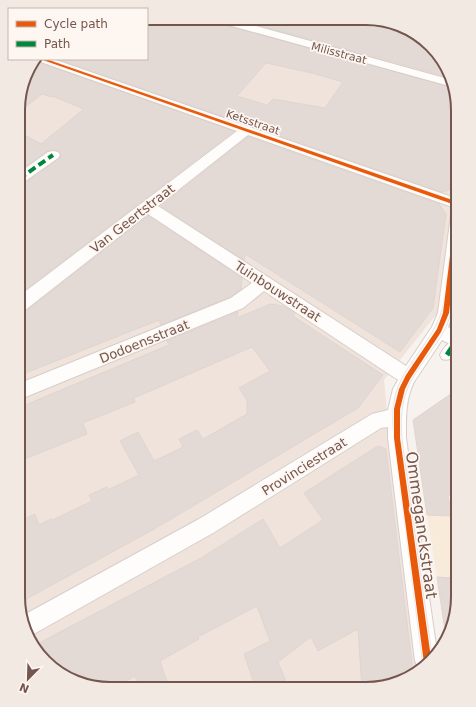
<svg xmlns="http://www.w3.org/2000/svg" width="476" height="707" font-family="'DejaVu Sans',sans-serif">
<style>
.residential{fill:#efe3dc}
.sand{fill:#f8ebd9}
.building{fill:#e4dad5;stroke:#e0d5d0;fill-rule:evenodd}
.lines{fill:none;stroke-linecap:round;stroke-linejoin:round}
.pedestrian-casing{stroke:#d6ceca;stroke-width:2}
.minor-casing{stroke:#d6ceca;stroke-width:2}
.pedestrian{fill:#fefdfc;fill-rule:evenodd}
.minor{fill:#fefdfc;fill-rule:evenodd}
.tram-far1{stroke:#e5e3e6;stroke-width:1}
.tram{stroke:#e5e3e6;stroke-width:1.5}
.quiet-far1{stroke:#00873e;stroke-width:4;stroke-dasharray:8 4;stroke-linecap:butt}
.quiet{stroke:#00873e;stroke-width:5;stroke-dasharray:10 5;stroke-linecap:butt}
.cycleway-casing{stroke:#fef6f0;stroke-width:2}
.cycleway{fill:#e8590c;fill-rule:evenodd}
.labels{text-anchor:middle;stroke-width:3.5;stroke-linejoin:round;paint-order:stroke}
.far-street-label{font-size:11px;fill:#74564f;stroke:#fef6f0}
.street-label{font-size:13px;fill:#74564f;stroke:#fef6f0}
.near-street-label{font-size:16px;fill:#74564f;stroke:#fef6f0}
.rim{fill:none;stroke:#74564f;stroke-width:2}
</style>
<rect width="100%" height="100%" fill="#f7f2ee"/>
<path class="residential" d="M384,20L422,37L451,75L458,110V331L435,316L384,380L390,444L417,669L401,682L366,689L98,688L54,670L25,632L18,597L19,98L30,64L35,59H147V22Z"/>
<path class="sand" d="M458,495V585L453,578L437,577L427,515L452,516L449,500L454,496Z"/>
<path class="building" d="M365,20L378,24L384,20L422,37L451,75L452,78L244,21Z
M219,21L221,24L454,88L458,110V129L449,190L442,192L58,59H147V22ZM266,63L312,73L343,82L325,108L273,99L267,105L237,96Z
M35,59L38,62L234,131L18,295L19,184L25,183L59,159L61,156L58,151H48L19,171V132L41,144L84,109L52,96L51,97L42,94L19,112V98L30,64Z
M248,137L439,204L446,214L433,308L400,352L245,254L244,260L161,206Z
M148,216L242,278L241,289L230,297L161,325L159,320L18,376V313L25,312Z
M270,304L283,306L295,313L293,316L383,375L358,408L156,528L19,603L18,522L35,514L39,525L51,519L52,520L92,501L89,495L107,487L108,490L139,475L120,441L138,432L154,461L183,447L179,439L197,430L203,439L247,414V400L239,388L270,371L252,347L134,398L135,402L83,423L87,434L22,460L18,448V408L169,345L167,341L238,312L237,318Z
M458,389V436L455,438L458,449V495L448,496L452,516L427,515L413,420Z
M378,446L386,449L413,672L401,682L362,689L358,629L318,651L311,637L278,662L289,689H256L244,654L270,641L257,606L198,637L199,639L160,661L169,688H140L135,676L114,688H98L54,670L52,667L39,643L201,558L263,519L280,548L323,520L304,493Z
M437,577L453,578L458,585V603L446,637Z"/>
<g class="lines">
<defs>
<path id="pedestrian" d="M453,341L458,342C458,351 453,363 442,359L440,355C443,349 447,343 453,341Z"/>
<path id="minor" d="M220,21H238L452,80L453,87L221,23Z
M36,59H53L458,199V209L248,135L158,206L406,366L432,327L438,313L451,215L453,211L458,210C458,248 463,291 448,327L458,333V348L442,340L414,382C405,400 406,419 406,438L437,652L418,668L415,661L388,438V427L381,428L213,533L32,635L28,636L25,632L22,616L199,519L372,414L388,410L393,389L398,380L264,291L243,308L18,400V384L231,298L252,283L148,214L24,311L18,312V297L237,131L38,61Z
M53,151L58,152L60,155L58,158L24,182L19,183V173L48,152Z"/>
</defs>
<use href="#pedestrian" class="pedestrian-casing"/>
<use href="#minor" class="minor-casing"/>
<use href="#pedestrian" class="pedestrian"/>
<use href="#minor" class="minor"/>
<path class="tram-far1" d="M398,469C395,443 388,413 398,387C411,355 436,339 444,302L458,188
M406,469C401,433 395,403 417,371C427,356 439,342 447,325C457,300 456,272 458,246"/>
<path class="tram" d="M398,468L423,664
M406,468L432,657"/>
<path class="quiet-far1" d="M19,179L53,155"/>
<path class="quiet" d="M447,355L453,346"/>
<defs>
<path id="cycleway" d="M40,59H46L458,202V206Z
M458,213V237L449,313L441,332L410,379L405,389L400,409V438L431,658L424,663L394,438V409L399,389L406,375L437,329L443,313L455,215Z"/>
</defs>
<use href="#cycleway" class="cycleway-casing"/>
<use href="#cycleway" class="cycleway"/>
</g>
<g class="labels">
<g class="far-street-label">
<text transform="translate(339 53) rotate(15)" y="4">Milisstraat</text>
<text transform="translate(253 122) rotate(19)" y="4">Ketsstraat</text>
</g>
<g class="street-label">
<text transform="translate(132 218) rotate(-38)" y="5">Van Geertstraat</text>
<text transform="translate(278 291) rotate(33)" y="5">Tuinbouwstraat</text>
<text transform="translate(144 341) rotate(-22)" y="5">Dodoensstraat</text>
<text transform="translate(304 466) rotate(-32)" y="5">Provinciestraat</text>
</g>
<g class="near-street-label">
<text transform="translate(422 525) rotate(82)" y="6">Ommeganckstraat</text>
</g>
</g>
<path d="M0 0H476V707H0ZM110 25H366A85 85 0 0 1 451 110V597A85 85 0 0 1 366 682H110A85 85 0 0 1 25 597V110A85 85 0 0 1 110 25Z" fill="#f3e9e3" fill-rule="evenodd"/>
<path class="rim" d="M110 25H366A85 85 0 0 1 451 110V597A85 85 0 0 1 366 682H110A85 85 0 0 1 25 597V110A85 85 0 0 1 110 25Z"/>
<rect x="8" y="8" width="140" height="52" fill="#fef6f0" stroke="#c7b6b0"/>
<rect x="16" y="21" width="20" height="6" fill="#e8590c" stroke="#c7b6b0"/>
<text x="44" y="28" font-size="12" fill="#74564f">Cycle path</text>
<rect x="16" y="41" width="20" height="6" fill="#00873e" stroke="#c7b6b0"/>
<text x="44" y="48" font-size="12" fill="#74564f">Path</text>
<g transform="translate(28 679) rotate(203)" stroke="#fef6f0" stroke-width="3" paint-order="stroke">
<path d="M0-3L7 15L0 10L-7 15Z" fill="#74564f"/>
<text y="-6" font-size="11" font-weight="bold" text-anchor="middle" fill="#74564f">N</text>
</g>
</svg>
